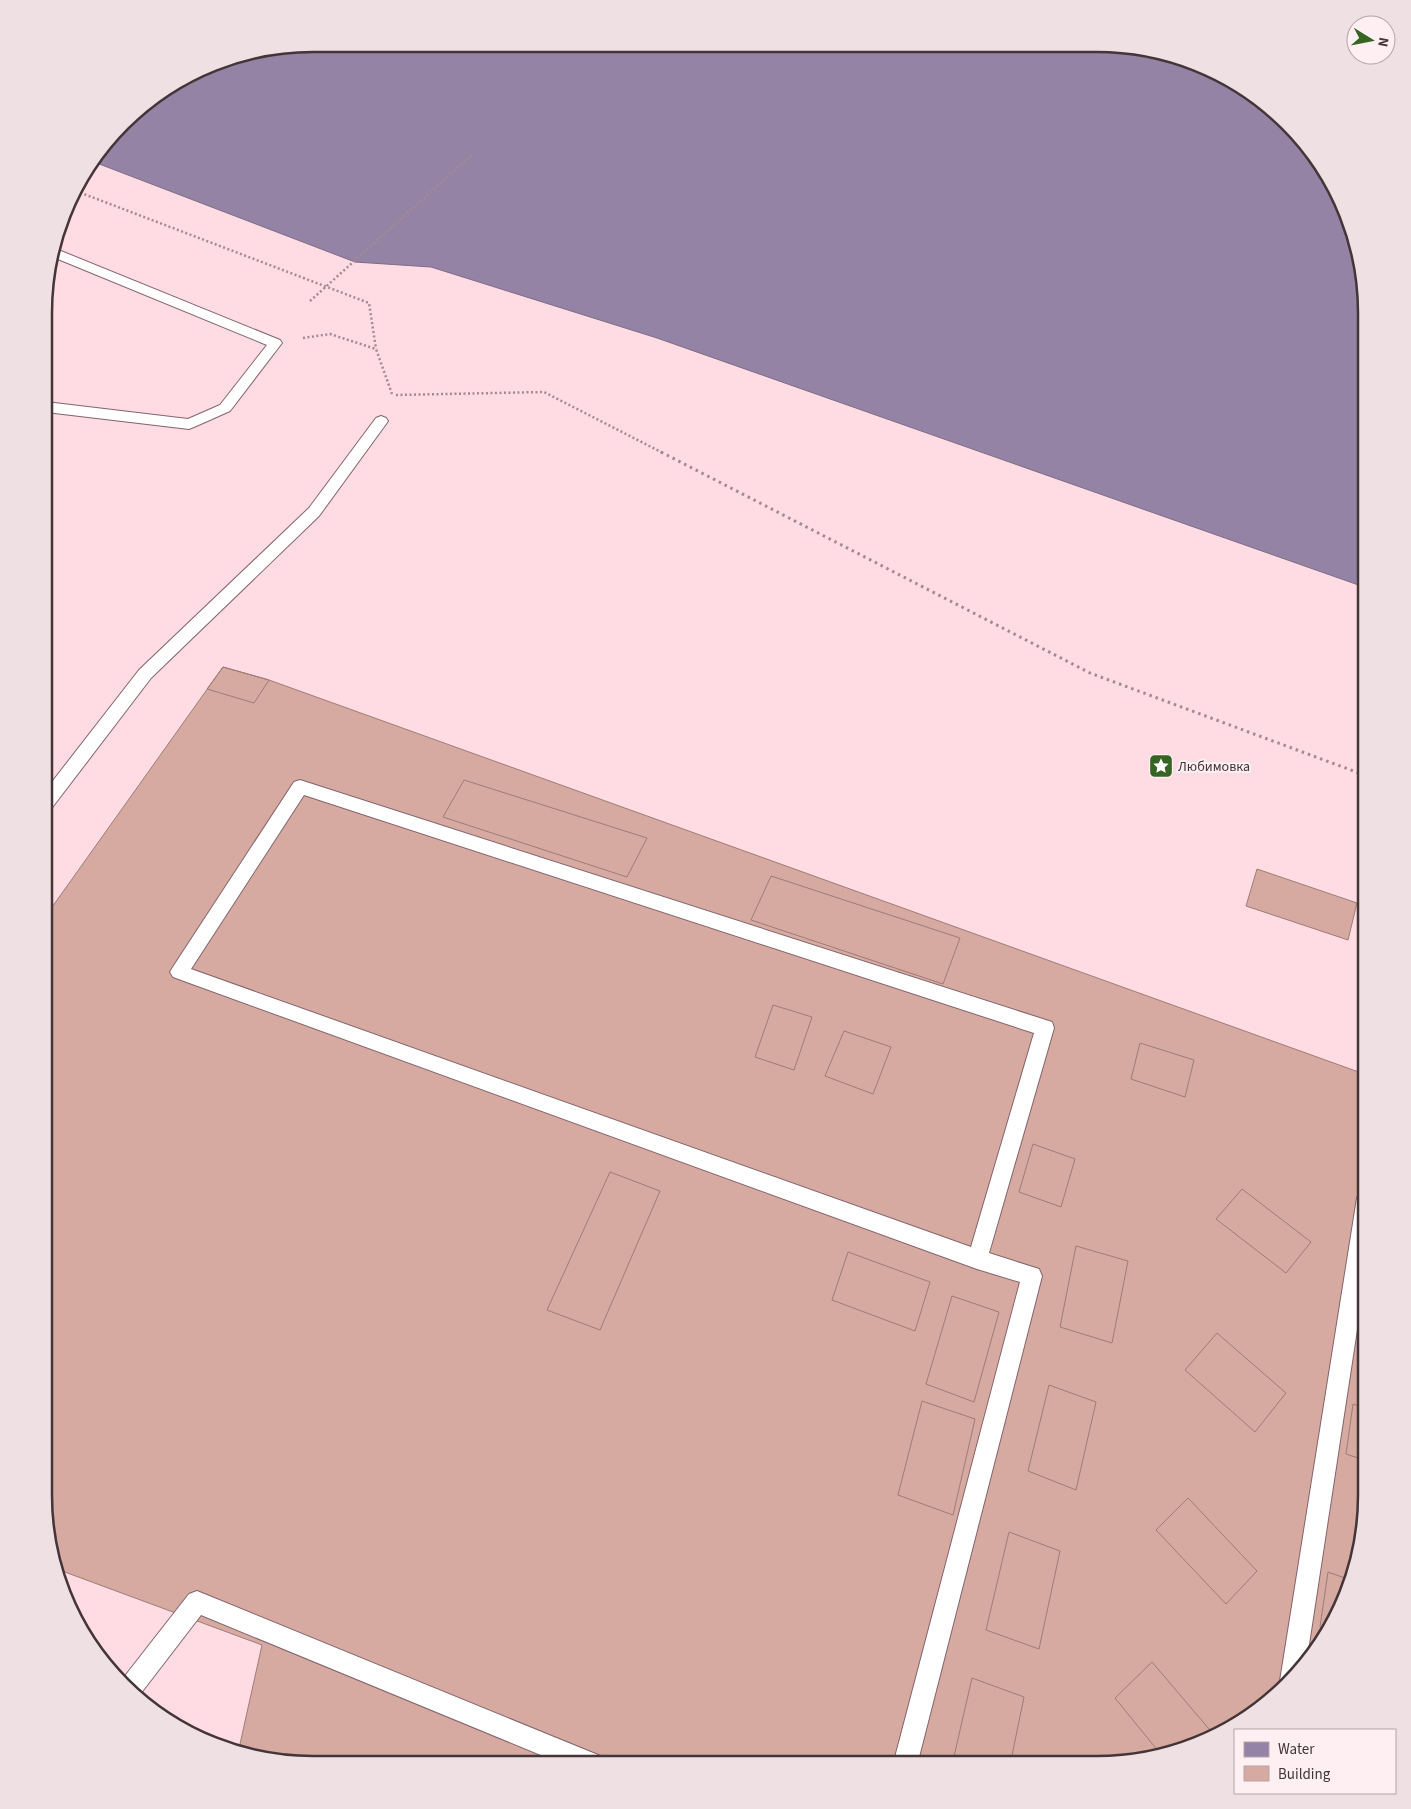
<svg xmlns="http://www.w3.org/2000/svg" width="1411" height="1809" font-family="'Source Sans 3',sans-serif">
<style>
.water{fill:#9583a6;stroke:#7c6c85}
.building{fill:#d6a9a1;stroke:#9d7d77}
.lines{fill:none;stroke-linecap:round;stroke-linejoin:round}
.service-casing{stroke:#83646c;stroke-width:2}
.path-far1{stroke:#a38a90;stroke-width:2.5;stroke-dasharray:2 2.5;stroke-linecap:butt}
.path{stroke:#a38a90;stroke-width:3;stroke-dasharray:2.5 4;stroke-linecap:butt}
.service{fill:#fff;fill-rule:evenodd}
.labels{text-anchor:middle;stroke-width:4;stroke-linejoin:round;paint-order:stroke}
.poi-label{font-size:14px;fill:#433538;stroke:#fdeff2;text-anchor:start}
.rim{fill:none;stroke:#433538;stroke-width:2.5}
</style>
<rect width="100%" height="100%" fill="#ffdbe3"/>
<path class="water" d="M314,44L1133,46L1200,64L1248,89L1300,135L1331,179L1358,244L1367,313V588L657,338L431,267L355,262L94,162L136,111L227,58Z"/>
<path class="building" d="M223,667L269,680L254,703L207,689Z
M223,667L269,680L1367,1075V1513L1353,1582L1322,1645L1288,1686L1232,1729L1167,1756L1115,1765H296L238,1753L262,1645L54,1568L44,1496L45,917Z
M464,780L647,838L627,877L443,817Z
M1257,869L1357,903L1348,940L1246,906Z
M771,876L960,938L943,984L751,920Z
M773,1005L812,1017L794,1070L755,1057Z
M844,1031L891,1047L873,1094L825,1076Z
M1140,1043L1194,1060L1185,1097L1131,1079Z
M1033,1144L1075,1159L1061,1207L1019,1192Z
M610,1172L660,1191L600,1330L547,1310Z
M1242,1189L1311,1242L1286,1273L1216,1219Z
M1076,1246L1128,1261L1112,1343L1060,1327Z
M848,1252L930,1282L915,1331L832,1300Z
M952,1296L999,1312L974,1402L926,1384Z
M1217,1333L1286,1393L1255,1432L1185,1370Z
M1049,1385L1096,1402L1076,1490L1028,1471Z
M922,1401L975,1419L953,1515L898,1495Z
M1353,1404L1367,1409V1461L1346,1454Z
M1188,1498L1257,1571L1226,1604L1156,1530Z
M1009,1532L1060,1551L1039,1649L986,1630Z
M1328,1572L1353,1581L1329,1631L1320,1627Z
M1152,1662L1215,1736L1163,1757L1115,1698Z
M972,1678L1024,1697L1010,1765H952Z"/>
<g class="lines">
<defs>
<path id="service" d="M56,249L280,340L282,343L230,411L194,427L189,429L46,412V402L188,419L220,405L267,345L53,257Z
M381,416L386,418L388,421L386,424L319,516L151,678L51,809L45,811V791L139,670L309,508L376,418Z
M300,780L1052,1022L1054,1028L989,1253L1039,1269L1042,1276L917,1765H893L1020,1282L977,1269L173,977L170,972L173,967L294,782ZM304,795L1034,1033L971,1247L191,969Z
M1367,1189V1264L1306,1664L1284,1689L1280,1681L1357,1198L1360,1191Z
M197,1591L603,1757L607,1765H565L201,1615L138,1697L121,1681L189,1594Z"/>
</defs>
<use href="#service" class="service-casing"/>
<path class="path-far1" d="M76,191L369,303L376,349
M310,301L474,153
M303,338L330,334L376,349L392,394
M396,395L544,392L663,453"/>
<path class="path" d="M661,452L1090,673L1367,776"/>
<use href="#service" class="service"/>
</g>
<defs>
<symbol id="sight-square" viewBox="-11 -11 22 22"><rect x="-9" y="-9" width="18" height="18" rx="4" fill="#366423" stroke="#fdeff2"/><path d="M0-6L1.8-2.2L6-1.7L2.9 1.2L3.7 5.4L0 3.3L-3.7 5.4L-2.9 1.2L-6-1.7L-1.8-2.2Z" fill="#fff"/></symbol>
</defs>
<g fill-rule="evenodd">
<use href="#sight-square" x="1147" y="752" width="28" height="28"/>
</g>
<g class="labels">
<g class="poi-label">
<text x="1178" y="771">Любимовка</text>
</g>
</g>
<path d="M0 0H1411V1809H0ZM313 52H1097A261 261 0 0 1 1358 313V1495A261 261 0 0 1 1097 1756H313A261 261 0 0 1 52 1495V313A261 261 0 0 1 313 52Z" fill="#eee0e3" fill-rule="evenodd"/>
<path class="rim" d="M313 52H1097A261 261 0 0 1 1358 313V1495A261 261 0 0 1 1097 1756H313A261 261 0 0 1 52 1495V313A261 261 0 0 1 313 52Z"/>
<rect x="1234" y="1729" width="162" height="65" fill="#fdeff2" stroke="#b3a5a8"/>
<rect x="1244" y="1742" width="25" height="15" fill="#9583a6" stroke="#b3a5a8"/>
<text x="1278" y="1754" font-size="15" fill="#433538">Water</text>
<rect x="1244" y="1766" width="25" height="15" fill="#d6a9a1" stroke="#b3a5a8"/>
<text x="1278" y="1779" font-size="15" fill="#433538">Building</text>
<g transform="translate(1371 40) rotate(100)"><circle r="24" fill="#fdeff2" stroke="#b3a5a8"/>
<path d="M0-4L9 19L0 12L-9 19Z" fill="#366423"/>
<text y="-8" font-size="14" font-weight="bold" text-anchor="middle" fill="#433538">N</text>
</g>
</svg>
